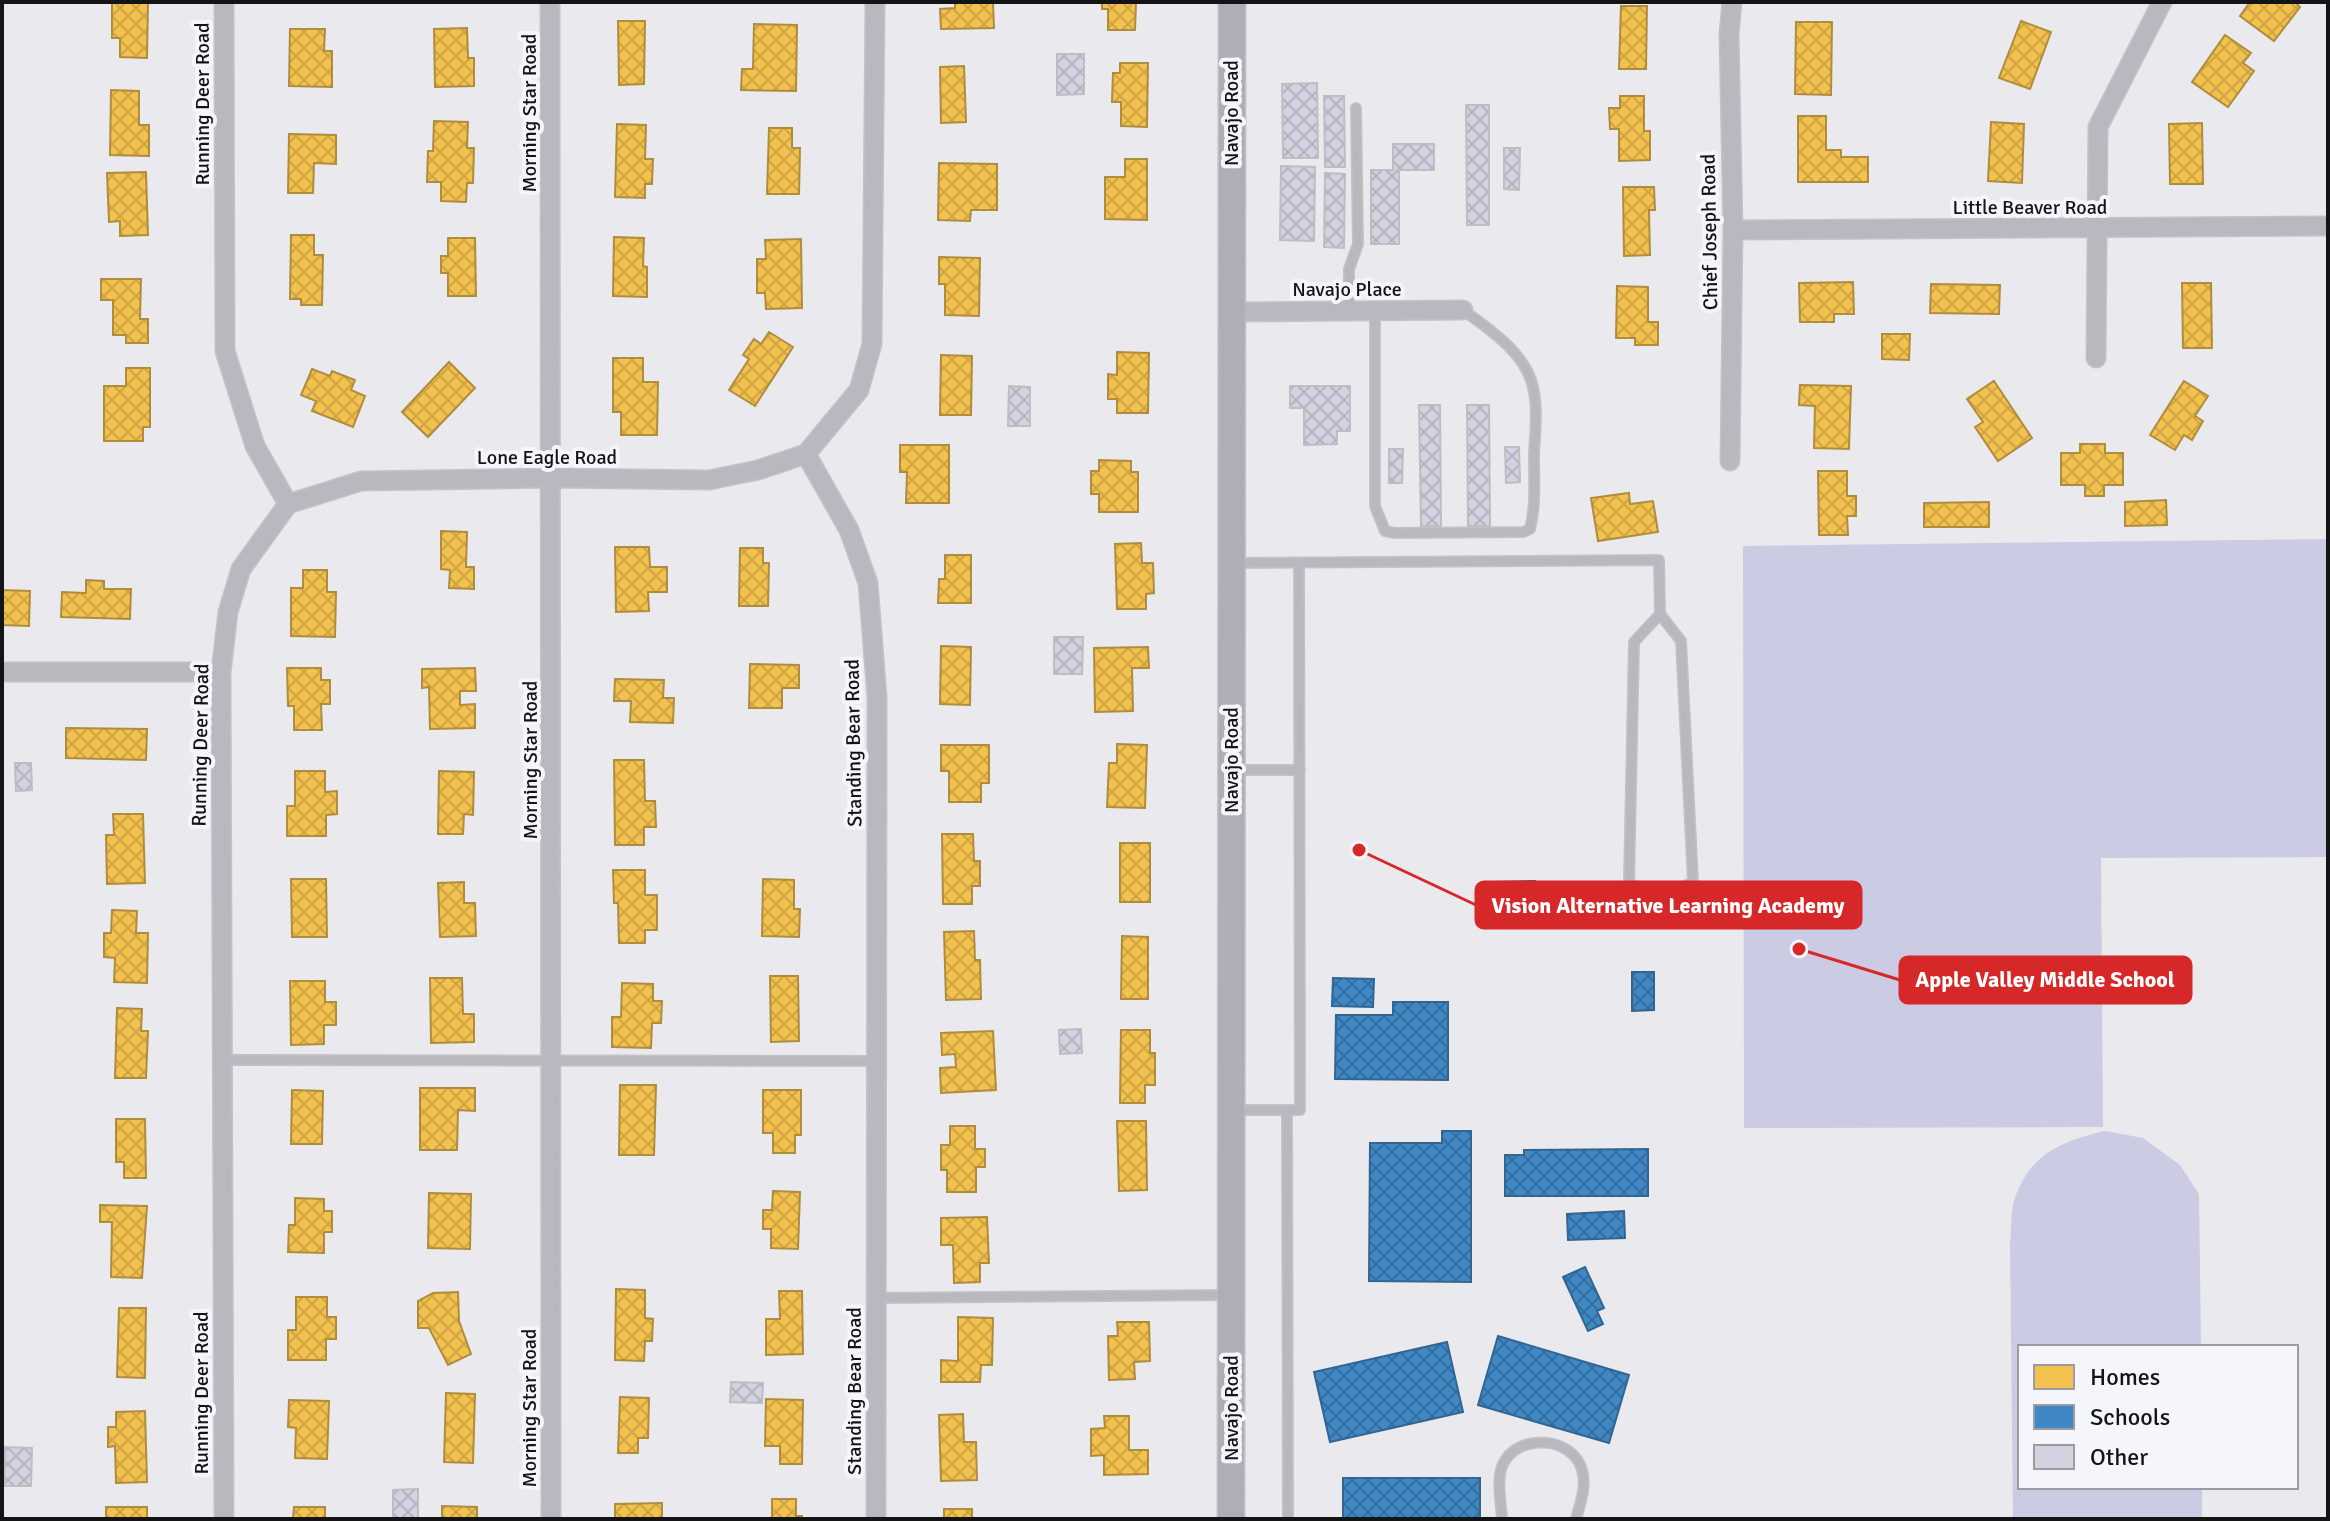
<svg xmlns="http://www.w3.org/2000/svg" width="2330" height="1521" font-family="Signika,sans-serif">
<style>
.pitch{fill:#cbcbe4}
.homes{fill:url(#homes-cross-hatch);stroke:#af8d3d;stroke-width:2}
.schools{fill:url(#schools-cross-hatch);stroke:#326590;stroke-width:2}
.building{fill:url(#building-cross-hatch);stroke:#bebec1;stroke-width:2}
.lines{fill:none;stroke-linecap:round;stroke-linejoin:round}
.lane-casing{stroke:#c3c3c6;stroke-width:12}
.street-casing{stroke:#c3c3c6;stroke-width:21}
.secondary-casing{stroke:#c3c3c6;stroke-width:29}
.lane{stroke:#b8b8c1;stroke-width:9}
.street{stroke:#b8b8c1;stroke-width:18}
.secondary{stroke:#aeaeb8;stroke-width:26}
.labels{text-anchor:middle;stroke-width:8;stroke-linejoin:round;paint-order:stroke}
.street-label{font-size:20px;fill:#141416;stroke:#f5f5fc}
.leader{fill:none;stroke:#d62828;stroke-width:3}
.callout-dot{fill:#d62828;stroke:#f5f5fc;stroke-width:3}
.callout{fill:#d62828;stroke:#d62828;stroke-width:3}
.callout-label{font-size:22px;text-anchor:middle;font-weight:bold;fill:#fff}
</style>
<defs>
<pattern id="homes-cross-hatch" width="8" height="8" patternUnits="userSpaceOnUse" patternTransform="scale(2)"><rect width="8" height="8" fill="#f2c14e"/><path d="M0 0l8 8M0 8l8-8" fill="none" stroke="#cfa543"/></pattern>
<pattern id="schools-cross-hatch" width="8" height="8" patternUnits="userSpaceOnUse" patternTransform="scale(2)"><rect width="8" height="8" fill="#3f88c5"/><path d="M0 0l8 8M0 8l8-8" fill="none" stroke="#346e9f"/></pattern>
<pattern id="building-cross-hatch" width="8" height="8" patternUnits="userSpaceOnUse" patternTransform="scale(2)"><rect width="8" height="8" fill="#d3d2e0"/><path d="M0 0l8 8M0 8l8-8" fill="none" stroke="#b4b3bf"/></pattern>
</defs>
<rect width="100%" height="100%" fill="#e9e9ee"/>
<path class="pitch" d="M2328,539V857L2101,858L2103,1127L1744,1128L1743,546Z
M2105,1131L2143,1138L2180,1165L2199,1194L2201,1347H2020V1487H2202V1519H2013L2010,1242C2012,1228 2010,1211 2015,1198C2031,1153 2062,1141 2105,1131Z"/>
<path class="homes" d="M112,2L148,3L147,58L120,57V38H112Z
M955,2H993L994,28L941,29L940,9L955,8Z
M1102,2H1136L1135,30H1108V9H1102Z
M2250,2H2295L2300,7L2274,41L2240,16Z
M1621,6H1647L1646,69H1619Z
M618,21H645L644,84L619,85Z
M2021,21L2051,32L2030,89L1999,78Z
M1796,22H1832L1831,95L1795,94Z
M754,24L797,25L796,91L741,90L742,69H753Z
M467,28L468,58H474V86L435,87L434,29Z
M290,29H325L324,51H332V87L289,86Z
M2225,35L2251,53L2243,63L2254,71L2228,107L2192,82Z
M1120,63H1148L1147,127L1121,126V102H1112L1113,73H1120Z
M964,66L966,122L941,123L940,67Z
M111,90L139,91V125H149V156L110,155Z
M1620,96H1644V131H1650V160L1619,161V129H1610L1609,108H1620Z
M1798,116H1826V150H1841V157H1868V182H1798Z
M434,121L468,122L467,148H474L473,183H467L466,202L441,201V182H427L428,151H433Z
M1991,122L2024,124L2022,183L1988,181Z
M2202,123L2203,184H2170L2169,124Z
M617,124L646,125L645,159H653L652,184H645V198L615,197Z
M769,128H792V148H800L799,194H767Z
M289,134L336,135V164L314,163L313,193H288Z
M1125,159H1147V220L1105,219V177H1125Z
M939,163L997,164V210H971L970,221L938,220Z
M146,172L148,235L120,236V221L109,222L107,173Z
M1623,187H1654L1655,210H1649L1650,255L1624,256Z
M291,235H314V255H323L322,305H301V299H290Z
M614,237L644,238L643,266L647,267V297L613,296Z
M448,238H475L476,296H448V273H441V256H448Z
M801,239L802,308L766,309L765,293H757V259H766L765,240Z
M939,257L980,258L979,316L945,315V284H939Z
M101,279H141L140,319H148V343H126V335H113V300H101Z
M1853,282L1854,314H1834V322H1800L1799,283Z
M2182,283H2211L2212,348H2183Z
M1931,284L2000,285L1999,314L1930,313Z
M1617,286L1648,287V322H1658V345H1635V338H1616Z
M769,332L793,347L755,406L729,390L749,359L743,355L754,339L761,344Z
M1882,334H1910L1909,360L1882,359Z
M1117,352L1149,353L1148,413H1117V399H1108V374L1117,375Z
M941,355L972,356L971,415H940Z
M613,358H643V382H658L657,435H621V412H613Z
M449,362L475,388L428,437L402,412Z
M126,368H150V427H143V441H104V386H126Z
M312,369L330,376L332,371L355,380L351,390L365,396L353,427L312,411L316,401L301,395Z
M1994,381L2032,438L1998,461L1975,427L1983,422L1967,399Z
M2184,381L2208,396L2195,416L2203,421L2192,440L2184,435L2175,450L2150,435Z
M1800,385L1851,386L1849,449L1814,448L1815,406L1799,405Z
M2080,444H2105V453H2123V485H2104V496H2085V485H2061V453H2080Z
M900,445H949V503H906L907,472H900Z
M1099,460L1131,461V472H1138V512H1099V494H1091V471H1099Z
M1818,471H1847V496H1856V516H1847L1848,535H1819Z
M1629,493L1630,504L1653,501L1658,532L1598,541L1591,498Z
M2166,500L2167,525L2125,526V502Z
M1989,502V527H1924V503Z
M441,531L467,532L466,567H474V589L449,588L450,570L441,569Z
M1141,543L1142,563H1153L1154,593L1146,594V609H1117L1115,544Z
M615,547H649L650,567H667V592H648L649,611L616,612Z
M740,548H763V563H769L768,606H739Z
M945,555H971V603H938L939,579H945Z
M303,570H327V592H336L335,637L291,636V588H303Z
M86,580L104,581V589H131L130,619L61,617L62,592L86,593Z
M2,590L30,591L29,626L2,625Z
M941,646L971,647L970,705L940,704Z
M1148,647L1149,668H1132L1133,711L1095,712L1094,648Z
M750,664L799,665V688H782V708H749Z
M287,668H321V680H330V704H321L322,730H294V706H288Z
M475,668L476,691H460V705L475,704V728L430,729L429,687L422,688V669Z
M615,679L664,680L663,698H674L673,723L630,722L631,701H614Z
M66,728L147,729L146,760L66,758Z
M1117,744L1147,745L1145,808L1107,807L1109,763H1117Z
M941,745H989V783H981V802H949V771H941Z
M614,760H644L645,801H655L656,827H644V845H615Z
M295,771H325V792L337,791V814L326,815V836H287V806H295Z
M439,771L474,772L473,815L464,814L463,834H438Z
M113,814H143L145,883L107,884L106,835H114Z
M942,834H973L974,861H980V886H972V904H943Z
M1120,843H1150V902H1120Z
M613,870H645V895H657V930H645V943H619L618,903H614Z
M291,879H326L327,937H292Z
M763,879L794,880V909H800L799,937L762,936Z
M464,882V903H475L476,936L440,937L438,883Z
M112,910L137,911L136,933H148L147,983L114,982L115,958L104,957V933H111Z
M974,931L975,960H980L981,999L946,1000L944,932Z
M1122,936L1148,937V999H1121Z
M770,976H798L799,1041L771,1042Z
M430,978H462L463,1014H474V1042L431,1043Z
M290,981H325V1002H336V1025H324V1044L291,1045Z
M622,983L653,984V1001H662L661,1023H652L651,1048L612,1047V1017H621Z
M117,1008L142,1009L141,1031H148L146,1078H115Z
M1121,1030H1150V1053H1155V1085H1145V1103H1120Z
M993,1031L996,1090L941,1093L940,1068L956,1067L955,1054L942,1055L941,1033Z
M620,1085H656L654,1155H619Z
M420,1088H475V1111L458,1110L457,1150H420Z
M292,1090L323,1091L322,1144H291Z
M763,1090H801V1135H795V1153H773V1133H763Z
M116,1119H145L146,1178H124V1162H116Z
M1117,1121H1146L1147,1190L1119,1191Z
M950,1126H975V1149H985V1167H976V1192H947V1170H941V1145H950Z
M773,1191L800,1192L798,1249L771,1248V1229H763V1210H772Z
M429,1193L471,1194L470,1249L428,1248Z
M295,1198L324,1199V1211H332V1232H324V1253L288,1252L289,1225H295Z
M100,1205L147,1206L142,1278L111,1277L112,1222H100Z
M987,1217L989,1263H980V1282L954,1283L953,1245H941V1218Z
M616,1289L645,1290V1318L653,1319L652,1341H645L644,1361L615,1360Z
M779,1291H802L803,1354L766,1355V1319H780Z
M458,1292L459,1321L471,1354L448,1365L429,1328H418V1301L433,1293Z
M296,1297H327V1317H336V1339H326V1360H288V1330H296Z
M119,1308H146L145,1378L117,1377Z
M958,1317L993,1318L992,1365H981L980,1382H941V1360L958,1361Z
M1117,1322H1149L1150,1361L1134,1362L1135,1379L1109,1380L1108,1336H1118Z
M446,1393L475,1394L473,1463L444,1462Z
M620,1397L649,1398L648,1438H638V1453H618Z
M766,1399L803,1400L802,1464H780V1446H765Z
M289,1400L329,1401L327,1459L295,1458L296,1428L288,1427Z
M145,1411L147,1482L116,1483L115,1446L108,1447V1427H116V1412Z
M963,1414L964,1442H976L977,1480L941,1481L939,1415Z
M1104,1416H1129V1450H1148V1474L1104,1475V1455L1091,1456V1429L1105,1428Z
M772,1499H796V1516H802V1519H772Z
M662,1503V1519H615V1504Z
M442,1506L477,1507V1519H442Z
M106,1507H147V1519H106Z
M294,1507H325V1519H293Z
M944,1509H972V1519H944Z"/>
<path class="schools" d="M1535,881L1536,921L1494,922V882Z
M1632,972H1654V1010L1632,1011Z
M1333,978L1374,979L1373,1007L1332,1006Z
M1393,1002H1448V1080L1335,1079L1336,1015H1393Z
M1442,1131H1471V1282L1369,1281L1370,1143H1442Z
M1648,1149V1196H1505V1155H1524V1150Z
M1624,1211L1625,1238L1568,1240L1567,1214Z
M1585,1267L1604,1308L1597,1311L1603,1324L1588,1331L1563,1277Z
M1498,1336L1629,1375L1609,1443L1478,1405Z
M1447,1342L1463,1412L1330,1442L1314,1372Z
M1343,1478H1480V1519H1343Z"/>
<path class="building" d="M1057,54H1084V94L1057,95Z
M1317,83L1318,158H1283L1282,84Z
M1324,96H1344L1345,167H1325Z
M1466,105H1489V225H1467Z
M1393,144H1434V170H1399V244H1371V170H1393Z
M1504,148H1520L1519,190L1504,189Z
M1281,166L1315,167L1314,241L1280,240Z
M1325,173L1345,174L1344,248L1324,247Z
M1009,386L1030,387V426H1008Z
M1290,386H1350V431H1337V444L1304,445V408H1290Z
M1419,405H1440L1441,526H1421Z
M1467,405H1489L1490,526H1468Z
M1505,447H1519L1520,482L1506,483Z
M1389,449H1403L1402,483H1389Z
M1054,637H1083L1082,674H1054Z
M15,763H31L32,790L16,791Z
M1081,1029L1082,1053L1060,1054L1059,1030Z
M731,1382L763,1383L762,1403L730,1402Z
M5,1447L32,1448L31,1486H4Z
M418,1489V1519H393V1490Z"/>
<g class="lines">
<defs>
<path id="lane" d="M1349,311V269L1358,244L1356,108
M1375,311V506L1385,531L1395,533L1523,532L1530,529C1536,505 1534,479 1534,455C1535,433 1538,408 1533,387C1525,352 1489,329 1463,310
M1234,563L1659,560L1660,614L1634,642L1629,883L1662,897L1693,882L1681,641L1660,614
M1234,770H1300
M222,1060L876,1061
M1234,1110H1300L1299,563
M1287,1110L1288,1519
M876,1298L1229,1295
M1502,1519C1501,1502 1496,1479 1503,1464C1519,1432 1573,1437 1582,1470C1587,1486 1580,1504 1576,1519"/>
<path id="street" d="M224,2L225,351L255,446L288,504
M550,2L551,1519
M1733,230L2328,226
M1231,312L1463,310
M2096,358L2098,127L2162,2
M806,454L849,530L868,583L877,697L876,1519
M806,454L859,390L872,344L875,2
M1730,461L1733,230L1729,34L1732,2
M288,504L361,481L552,478L709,480L758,470L806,454
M2,672H221
M224,1519L221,672L228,612L241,569L288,504"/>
<path id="secondary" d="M1231,1519L1232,2"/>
</defs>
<use href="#lane" class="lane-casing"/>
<use href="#street" class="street-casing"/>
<use href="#secondary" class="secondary-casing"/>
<use href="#lane" class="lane"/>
<use href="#street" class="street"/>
<use href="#secondary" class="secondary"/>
</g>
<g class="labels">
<g class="street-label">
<text transform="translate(202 104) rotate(-90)" y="7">Running Deer Road</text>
<text transform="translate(529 113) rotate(-90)" y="7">Morning Star Road</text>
<text transform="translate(1231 113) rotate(-90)" y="7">Navajo Road</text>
<text x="2030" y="214">Little Beaver Road</text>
<text transform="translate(1709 232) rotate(-91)" y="7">Chief Joseph Road</text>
<text x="1347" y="296">Navajo Place</text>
<text x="547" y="464">Lone Eagle Road</text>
<text transform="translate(853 743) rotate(-91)" y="7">Standing Bear Road</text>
<text transform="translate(200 745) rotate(-89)" y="7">Running Deer Road</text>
<text transform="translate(530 760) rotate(-90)" y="7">Morning Star Road</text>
<text transform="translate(1231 760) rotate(-90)" y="7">Navajo Road</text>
<text transform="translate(854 1391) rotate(-90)" y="7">Standing Bear Road</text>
<text transform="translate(201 1393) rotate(-90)" y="7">Running Deer Road</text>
<text transform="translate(529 1408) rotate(-90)" y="7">Morning Star Road</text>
<text transform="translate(1231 1408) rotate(-90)" y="7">Navajo Road</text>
</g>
</g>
<path class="leader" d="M1359 850L1476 905M1799 949L1900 980"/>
<g class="callout-dot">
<circle cx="1359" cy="850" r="8"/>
<circle cx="1799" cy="949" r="8"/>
</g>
<g class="callout">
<rect x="1476" y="882" width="385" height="46" rx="8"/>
<rect x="1900" y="957" width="291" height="46" rx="8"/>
</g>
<g class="callout-label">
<text x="1668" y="913">Vision Alternative Learning Academy</text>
<text x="2045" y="987">Apple Valley Middle School</text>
</g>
<rect width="2330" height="1521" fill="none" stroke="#141416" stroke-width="8"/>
<rect x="2018" y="1345" width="280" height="144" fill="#f5f5fc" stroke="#9b9ba0" stroke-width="2"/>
<rect x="2034" y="1365" width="40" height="24" fill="#f2c14e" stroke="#9b9ba0" stroke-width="2"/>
<text x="2090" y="1385" font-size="24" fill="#141416">Homes</text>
<rect x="2034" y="1405" width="40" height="24" fill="#3f88c5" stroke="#9b9ba0" stroke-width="2"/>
<text x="2090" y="1425" font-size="24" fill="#141416">Schools</text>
<rect x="2034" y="1445" width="40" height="24" fill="#d3d2e0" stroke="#9b9ba0" stroke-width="2"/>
<text x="2090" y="1465" font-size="24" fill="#141416">Other</text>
</svg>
